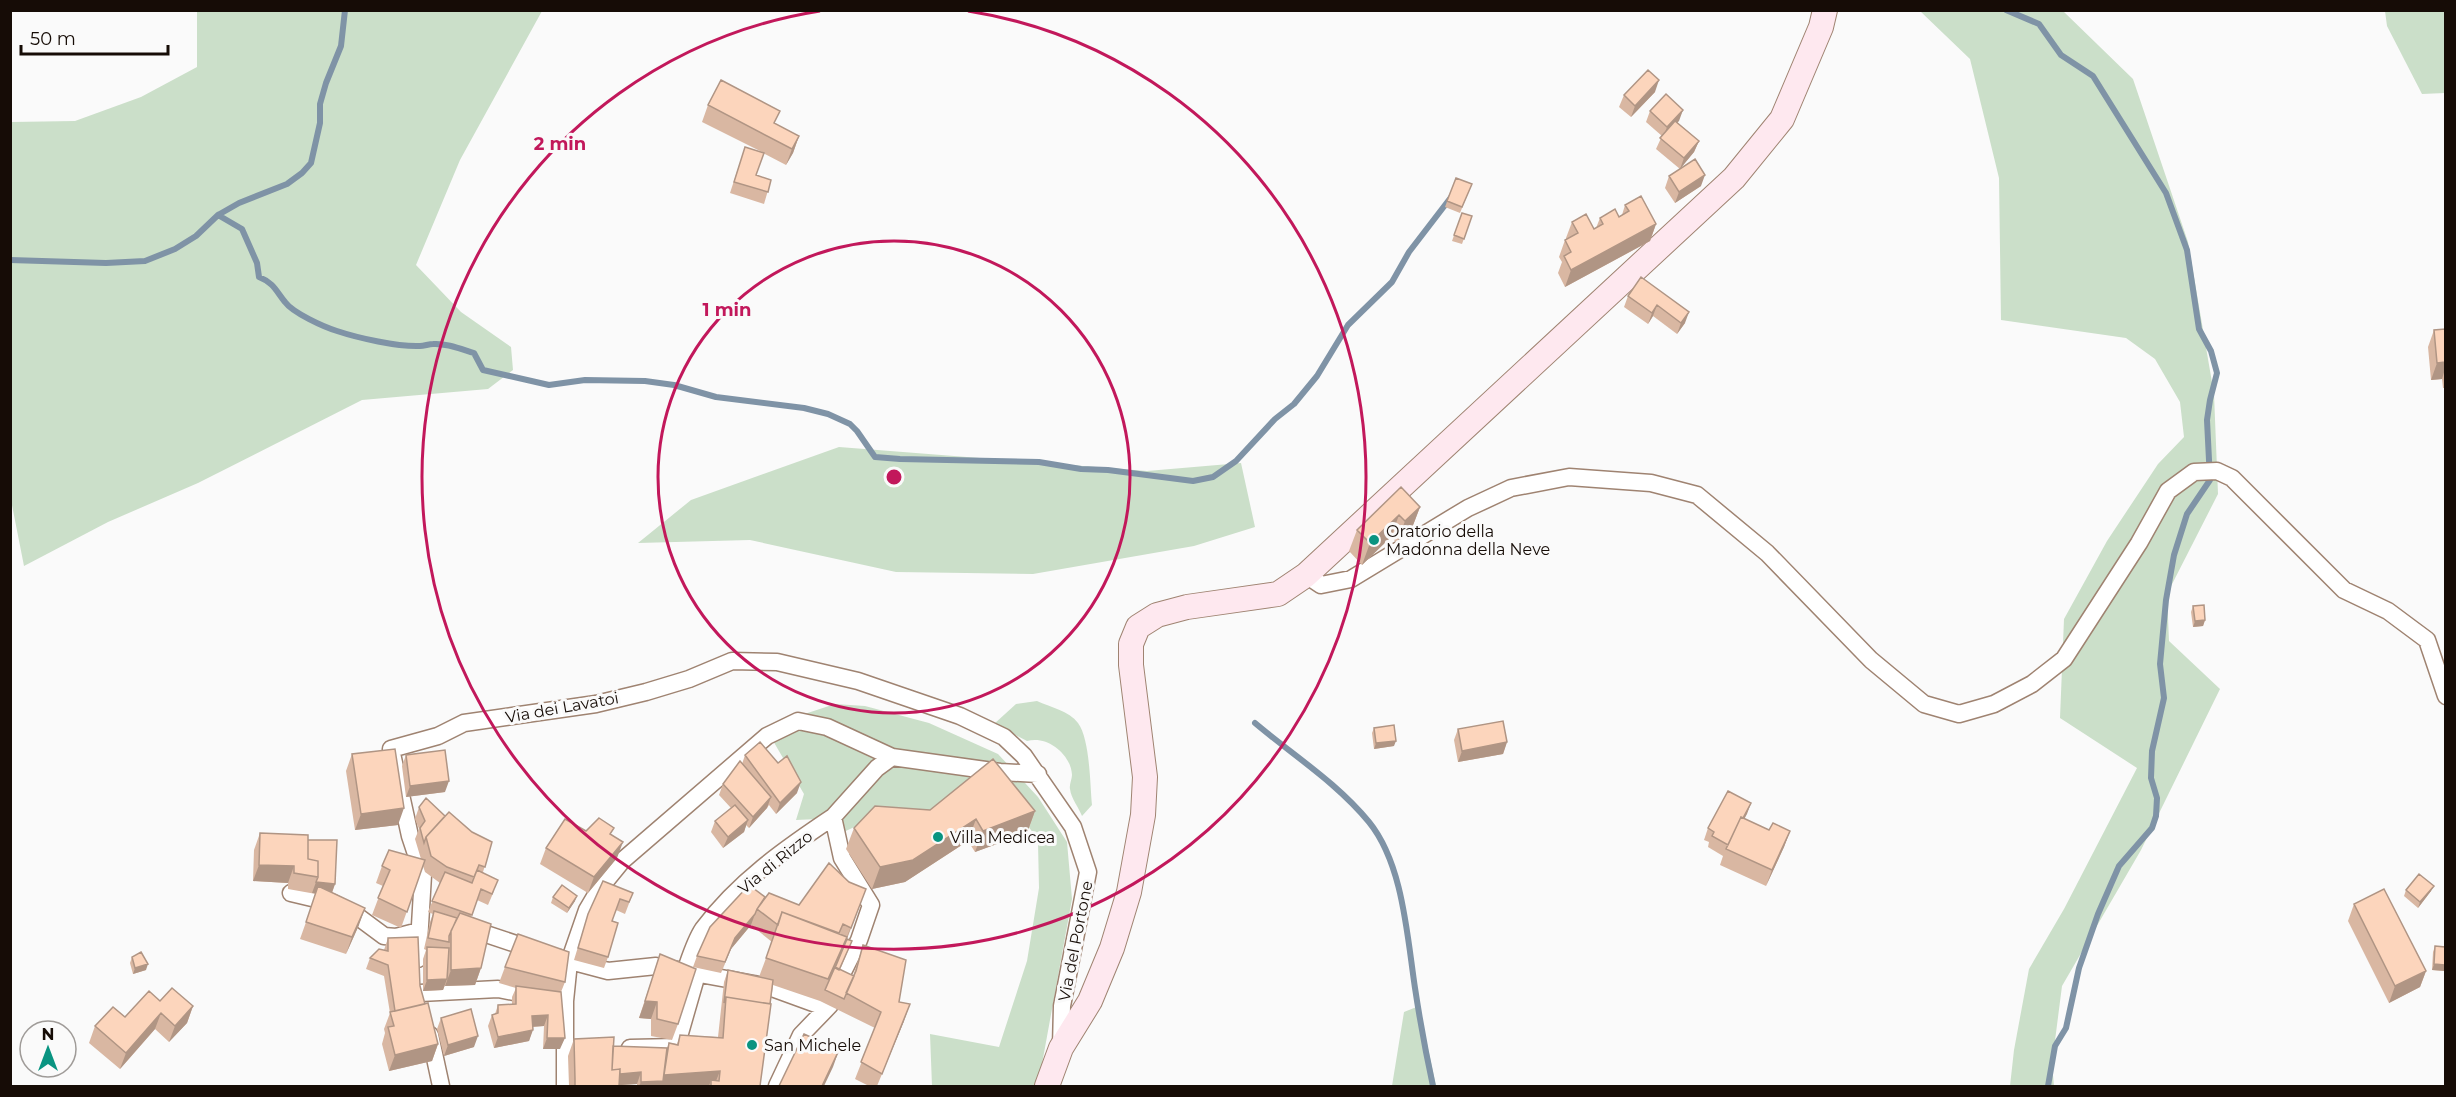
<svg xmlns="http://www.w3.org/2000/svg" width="2456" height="1097" font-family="Montserrat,sans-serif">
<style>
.green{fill:#cbdfc9}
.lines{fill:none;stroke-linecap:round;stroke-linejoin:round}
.stream{stroke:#7f93a6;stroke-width:6}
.street-casing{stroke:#9f8371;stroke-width:19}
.secondary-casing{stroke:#9f8371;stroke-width:26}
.street{stroke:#fff;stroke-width:16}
.secondary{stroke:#fee8ef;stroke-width:24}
.wall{fill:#d9b7a2}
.shaded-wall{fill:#b09584}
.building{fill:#fcd5bc;stroke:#b09584;stroke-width:1.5}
.ring{fill:none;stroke:#c2185b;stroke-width:3}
.poi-dot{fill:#099481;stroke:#fafafa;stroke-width:2}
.labels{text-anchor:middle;stroke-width:6;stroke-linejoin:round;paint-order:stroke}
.poi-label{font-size:16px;fill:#160c06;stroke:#fafafa;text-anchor:start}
.street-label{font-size:16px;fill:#160c06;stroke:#fafafa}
.centre{fill:#c2185b;stroke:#fafafa;stroke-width:3}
.ring-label{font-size:18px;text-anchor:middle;font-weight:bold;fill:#c2185b;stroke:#fafafa;stroke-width:6;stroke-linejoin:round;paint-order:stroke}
</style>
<rect width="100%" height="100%" fill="#fafafa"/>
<path class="green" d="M197,11H542L460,160L416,265L461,312L511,347L513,370L488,389L362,400L198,483L108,522L24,566L10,495L11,122L75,121L141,97L197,67Z
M1920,11H2063L2133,79L2188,242L2214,394L2218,494L2167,594L2169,641L2220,689L2141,850L2062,986L2052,1064L2054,1086H2010L2014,1050L2029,969L2064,909L2137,768L2060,718L2064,619L2107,541L2158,464L2184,437L2180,402L2155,359L2126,338L2001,320L1999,178L1970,59Z
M2385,11H2445V93L2422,94L2387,26Z
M839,447L1147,471L1241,463L1255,527L1194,546L1033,574L896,572L750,540L638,543L691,500Z
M1037,701C1050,707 1069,711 1078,723C1090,739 1090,785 1092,805L1082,816C1079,808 1071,798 1070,789C1069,785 1072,779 1072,775C1071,754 1047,735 1027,741L994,724L1016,704Z
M835,704L865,706L929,723L998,754L1038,797L1067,842L1072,899L1038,1086H932L930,1034L999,1047L1027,961L1039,888L1038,843L1031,830L983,774L923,822L863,823L835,836L818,819L796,820L804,794L765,727Z
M1419,1006L1436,1086H1392L1404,1012Z"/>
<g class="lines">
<path class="stream" d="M2006,10L2039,24L2061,55L2093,76L2166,193L2187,250L2199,329L2211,351L2217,373L2210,400L2207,420L2210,480L2187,514L2174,555L2166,600L2160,664L2164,698L2152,751L2151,778L2157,798L2156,816L2152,828L2119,866L2098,914L2079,968L2066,1028L2055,1046L2048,1086
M218,215L242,229L257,263L259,277C274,283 276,291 285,302C293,313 324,327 337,331C358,338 398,347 420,346C424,346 429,344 433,344C447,343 461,349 474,353L483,370L549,385L585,380L645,381L674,385L716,397L804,408L828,414L850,424L857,431L875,457L900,459L1039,462L1081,469L1108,470L1193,481L1213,477L1236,461L1275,419L1294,404L1317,376L1348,325L1392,282L1409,252L1452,196
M10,260L106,263L145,261L175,249L196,236L218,215L239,203L287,184L302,173L311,163L320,123V104L326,83L341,46L345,10
M1255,723C1294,756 1336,782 1369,822C1403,864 1407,935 1415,988C1420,1021 1426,1054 1433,1086"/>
<defs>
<path id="street" d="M1306,575L1321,585L1351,579L1468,508L1511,488L1569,477L1651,483L1697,495L1767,553L1871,660L1924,704L1959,714L1994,704L2032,684L2064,659L2139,543L2168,491L2194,472L2217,471L2232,478L2344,590L2388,611L2427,640L2446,696
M291,893L333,903L357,916L384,936L396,937L419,931
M468,928L534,950
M559,958L608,971L656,966L754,984L772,988L827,1008
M418,959L423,875L410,836L391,749L438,736L464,723L596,704L646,692L689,679L732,661L777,662L858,681L960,716L1004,737L1024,756L1073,827L1088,872L1062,1006L1061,1047
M685,972C690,958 695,941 703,929C738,882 785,849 833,817
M837,984L859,940L871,905L842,858L833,817L877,768L892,757
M420,993L498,989L535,996
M430,1035L441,1086
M630,1048L676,1047L697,974
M565,1086V1001L569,962L587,910L600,888L622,861L767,736L798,721L827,727L892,757L1000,772L1038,774
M777,1086L801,1035L830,1005"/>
<path id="secondary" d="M1047,1086L1061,1048L1090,1001L1112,948L1129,892L1143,815L1145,777L1131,665V644L1138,627L1157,615L1187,607L1278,594L1306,575L1734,178L1782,119L1821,27L1825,10"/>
</defs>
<use href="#street" class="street-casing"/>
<use href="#secondary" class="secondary-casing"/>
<use href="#street" class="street"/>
<use href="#secondary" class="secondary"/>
</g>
<path class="wall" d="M1655,92L1631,117L1619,107L1624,95Z
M708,105L775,124L799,136L793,153L786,165L763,153L756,175L771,180L764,204L730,193L745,147L762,152L702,122Z
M1683,110L1677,122L1699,141L1694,152L1680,169L1656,149L1662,136L1646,122L1650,111Z
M1669,176L1701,186L1675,203L1665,188Z
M1456,178L1472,184L1460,213L1445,207Z
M1625,205L1656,224L1650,241L1565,287L1558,273L1562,262L1559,257L1565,240L1566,239V238L1572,222L1594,229L1596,228L1600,218L1619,217L1622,215Z
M1462,213L1472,216L1462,244L1452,241Z
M1641,277L1685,323L1677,334L1653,316L1648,324L1624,307L1628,296Z
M2445,329V388H2443L2442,379L2431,380L2428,347L2434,330Z
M1420,507L1412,528L1397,543L1391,537L1362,565L1349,551L1357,530Z
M2193,606L2205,620L2203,626L2193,627L2191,612Z
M1374,728L1394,746L1374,749L1372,733Z
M1458,729L1507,742L1503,754L1458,762L1454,740Z
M352,754L398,825L355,830L346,771Z
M406,755L445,792L406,797L402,766Z
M745,755L797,793L776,814L769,805L767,808L749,828L746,825L744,832L723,848L711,832L715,821L731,808L719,795L723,784L742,764Z
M1751,803L1744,819L1769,830L1790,831L1784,847L1766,886L1720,865L1723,856L1708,847L1709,842L1704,840L1708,828Z
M419,807L445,816L472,832L492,842L483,872L494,891L488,905L477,900L471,917L481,968L475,985L445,986V985L443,990L423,991V959L426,950L424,949L430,922L433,914L428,912L440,883L425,872L423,866L401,928L372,915L383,886L376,883L382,866L421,859L415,839L419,829L415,819Z
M930,810L1035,811L1027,833L975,852L968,841L905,882L872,889L846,849L854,828Z
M586,831L611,835L617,858L588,893L540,864L546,848Z
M260,833L308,840L335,884L332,893L359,925L346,954L300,939L316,894L288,889V883L253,881L254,850Z
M2406,890L2431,891L2418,908L2404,896Z
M633,893L625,914L616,910L612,921L608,957L604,968L574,960L588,914Z
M553,897L575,901L567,913L551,903Z
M765,897L799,905H860L847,939L852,941L840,970L853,976L863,945L899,1002L904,1021L877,1086H869L855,1079L875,1028L820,1001L773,985L760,1086H637V1084L619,1085V1086H569L568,1056L574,1039L613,1046L667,1048L669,1043L677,1044L680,1035L718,1037L724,982L728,970L759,977L772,942L751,925L731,949L721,973L693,967L697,956Z
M2354,904L2426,971L2420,987L2389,1003L2348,921Z
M388,938L420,986L425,1004L438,1044L432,1061L389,1071L382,1044L385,1033L384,1029L390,1013L384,976L366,969L370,958L384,950Z
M2435,946L2445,947V971L2432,970L2433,952Z
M660,954L678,1024L672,1040L651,1036V1019L639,1018Z
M132,957L146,970L133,974L130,963Z
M505,967L565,982L561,992L560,1049H543L544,1026L533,1027L529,1041L494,1048L488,1026L492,1015L495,1014L498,1005L512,1004V997L516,988L499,983Z
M160,1001L193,1006L187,1023L169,1042L155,1029L120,1069L89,1043L95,1026L125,1017Z
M441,1018L474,1047L444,1056L437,1029Z"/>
<path class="shaded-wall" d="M1659,80L1655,92L1631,117L1635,106Z
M1683,110L1679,121L1663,138L1667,127Z
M799,136L793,153L786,165L792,149Z
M1699,141L1694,152L1680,169L1684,158Z
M1705,175L1701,186L1675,203L1679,192Z
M1656,224L1650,241L1565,287L1571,270Z
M1657,305L1653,316L1648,324L1652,313Z
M1689,312L1685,323L1677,334L1681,323Z
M2445,362V369L2442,379L2431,380L2437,363Z
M1420,507L1412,528L1397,543L1405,521Z
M1399,515L1391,537L1362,565L1370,543Z
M2205,620L2203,626L2193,627L2195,621Z
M1396,741L1394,746L1374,749L1376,743Z
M1507,742L1503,754L1458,762L1462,751Z
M449,781L445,792L406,797L410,786Z
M801,782L797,793L776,814L780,803Z
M771,797L767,808L749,828L753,817Z
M1751,803L1747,814L1728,849V845Z
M404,808L398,825L355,830L361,814Z
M1035,811L1027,833L975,852L983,831Z
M976,819L968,841L905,882L872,889L880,867Z
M748,820L744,832L723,848L728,837Z
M1790,831L1784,847L1766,886L1772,870Z
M623,842L617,858L588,893L594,877Z
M259,865L294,866L288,883L253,881Z
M316,882L335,884L331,895L312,893Z
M2434,886L2431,891L2418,908L2420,902Z
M866,889L839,958L825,990L846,939Z
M577,896L575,901L567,913L569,908Z
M365,908L359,925L346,954L352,937Z
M755,914L751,925L731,949L721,973L735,938Z
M148,964L146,970L133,974L135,968Z
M2434,964L2445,965V971L2432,970Z
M481,968L475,985L445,986L451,970Z
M2426,971L2420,987L2389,1003L2395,986Z
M447,979L443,990L423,991L427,980Z
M645,1001L657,1002L651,1019L639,1018Z
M910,1004L904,1021L877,1086L882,1074Z
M193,1006L187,1023L169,1042L175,1026Z
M161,1013L155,1029L120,1069L126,1053Z
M548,1015L544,1026L528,1027L532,1016Z
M533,1030L529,1041L494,1048L498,1037Z
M478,1036L474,1047L444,1056L448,1045Z
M547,1038H565L560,1049H543Z
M438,1044L432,1061L389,1071L395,1055Z
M839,1050L833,1067L824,1086H822Z
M720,1071L714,1086L711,1080L709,1086H639L641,1082L663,1081L664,1075Z
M641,1072L637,1084L606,1086L610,1075Z"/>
<path class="building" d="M1648,70L1659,80L1635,106L1624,95Z
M721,80L780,111L774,123L799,136L792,149L708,105Z
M1666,94L1683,110L1667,127L1650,111Z
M1675,121L1699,141L1684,158L1660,138Z
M745,147L764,153L756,175L771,180L768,192L734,182Z
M1695,159L1705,175L1679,192L1669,176Z
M1456,178L1472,184L1462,207L1447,201Z
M1641,196L1656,224L1571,270L1564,256L1571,252L1565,240L1578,233L1572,222L1586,214L1594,229L1603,224L1600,218L1615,209L1619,217L1629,211L1625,205Z
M1462,213L1472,216L1464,239L1454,235Z
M1641,277L1689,312L1681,323L1657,305L1652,313L1628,296Z
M2445,329V362L2437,363L2434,330Z
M1401,487L1420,507L1405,521L1399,515L1370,543L1357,530Z
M2204,605L2205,620L2195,621L2193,606Z
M1503,721L1507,742L1462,751L1458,729Z
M1394,725L1396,741L1376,743L1374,728Z
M760,742L778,763L787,756L801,782L780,803L745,755Z
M395,749L404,808L361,814L352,754Z
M445,750L449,781L410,786L406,755Z
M993,759L1035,811L983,831L976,819L913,860L880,867L854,828L875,806L930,810Z
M740,761L771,797L753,817L723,784Z
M1728,791L1751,803L1743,818L1741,817L1728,845L1712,836L1714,832L1708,828Z
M426,798L445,816L426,837L424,843L420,828L425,821L419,807Z
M735,805L748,820L728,837L715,821Z
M449,812L472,832L492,842L485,867L479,865L474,877L447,867L431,856L426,837Z
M1741,817L1769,830L1773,823L1790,831L1772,870L1726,849Z
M599,818L614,828L610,834L623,842L594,877L546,848L565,819L586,831Z
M260,833L308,835V859L318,861V877L294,873V866L259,865Z
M308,840H337L335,884L316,882L318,877V861L308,859Z
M389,850L425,860L407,912L378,898L390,870L382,866Z
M829,863L849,882L866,889L851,928L843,924L839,933L782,912L778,925L757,909L769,893L799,905Z
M477,870L498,880L492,894L481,889L472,915L432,901L445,872L472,883Z
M2419,874L2434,886L2420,902L2406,890Z
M603,881L633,893L629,902L620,899L612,921L618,923L608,957L578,948L588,914Z
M562,885L577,896L569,908L553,897Z
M749,885L765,897L757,909L755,914L735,938L725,962L697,956L710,927Z
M318,886L365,908L352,937L306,922Z
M2384,889L2426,971L2395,986L2354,904Z
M434,911L457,918L449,936V942L428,938Z
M782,912L847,937L828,979L766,958Z
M460,913L491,924L481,968L451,970V931Z
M518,934L569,952L565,982L505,967Z
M418,937L420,986L425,1004L395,1011L388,965L370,958L379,949L388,951V938Z
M847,939L852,941L839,970L835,968Z
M863,945L906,960L899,1002L910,1004L882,1074L861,1062L881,1012L846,993L856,971Z
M2435,946L2445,947V965L2434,964Z
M427,947L449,948L447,979L427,980Z
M141,952L148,964L135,968L132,957Z
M660,954L696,969L678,1024L657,1019V1002L645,1001Z
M835,967L854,976L844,999L825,990Z
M728,970L773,980L770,1004L726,997L724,1003Z
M516,986L561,992L565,1038H547L548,1015L532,1016L533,1030L498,1037L492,1015L498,1013V1005L516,1004Z
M172,988L193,1006L175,1026L161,1013L126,1053L95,1026L113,1007L125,1017L149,991L160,1001Z
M726,997L771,1004L760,1086H711V1080L719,1081L720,1071L664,1075L669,1043L678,1045L680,1035L723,1038Z
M428,1003L438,1044L395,1055L388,1027L394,1026L390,1012Z
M471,1009L478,1036L448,1045L441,1018Z
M804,1034L839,1050L822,1086H779Z
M614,1037L612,1070L620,1069L619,1086H575V1079L574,1039Z
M613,1046L667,1048L663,1081L641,1082V1072L620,1074V1069L612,1070Z"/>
<g class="ring">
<circle cx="894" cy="477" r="236"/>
<path d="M968 11A472 472 0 1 1 820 11"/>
</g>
<g class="poi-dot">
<circle cx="1374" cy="540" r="6"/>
<circle cx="938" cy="837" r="6"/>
<circle cx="752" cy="1045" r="6"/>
</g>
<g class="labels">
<g class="poi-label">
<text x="1386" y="537">Oratorio della<tspan x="1386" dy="18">Madonna della Neve</tspan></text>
<text x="950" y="843">Villa Medicea</text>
<text x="764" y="1051">San Michele</text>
</g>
<g class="street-label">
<text transform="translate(562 707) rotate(-10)" y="6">Via dei Lavatoi</text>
<text transform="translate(775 862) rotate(-39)" y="6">Via di Rizzo</text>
<text transform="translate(1075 941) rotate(-79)" y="6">Via del Portone</text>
</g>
</g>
<circle cx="894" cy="477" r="9" class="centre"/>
<g class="ring-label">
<text x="560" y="150">2 min</text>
<text x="727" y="316">1 min</text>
</g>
<rect width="2456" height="1097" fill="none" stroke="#160c06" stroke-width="24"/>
<g transform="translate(48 1049)"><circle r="28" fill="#fafafa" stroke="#9f9b98" stroke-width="1.5"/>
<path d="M0-4.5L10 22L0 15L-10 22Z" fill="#099481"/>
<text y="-9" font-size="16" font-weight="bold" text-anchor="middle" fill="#160c06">N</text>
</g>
<path d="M21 45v9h147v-9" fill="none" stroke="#160c06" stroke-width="3"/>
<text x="30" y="45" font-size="18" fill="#160c06" stroke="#fafafa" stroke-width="4.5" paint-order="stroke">50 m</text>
</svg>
